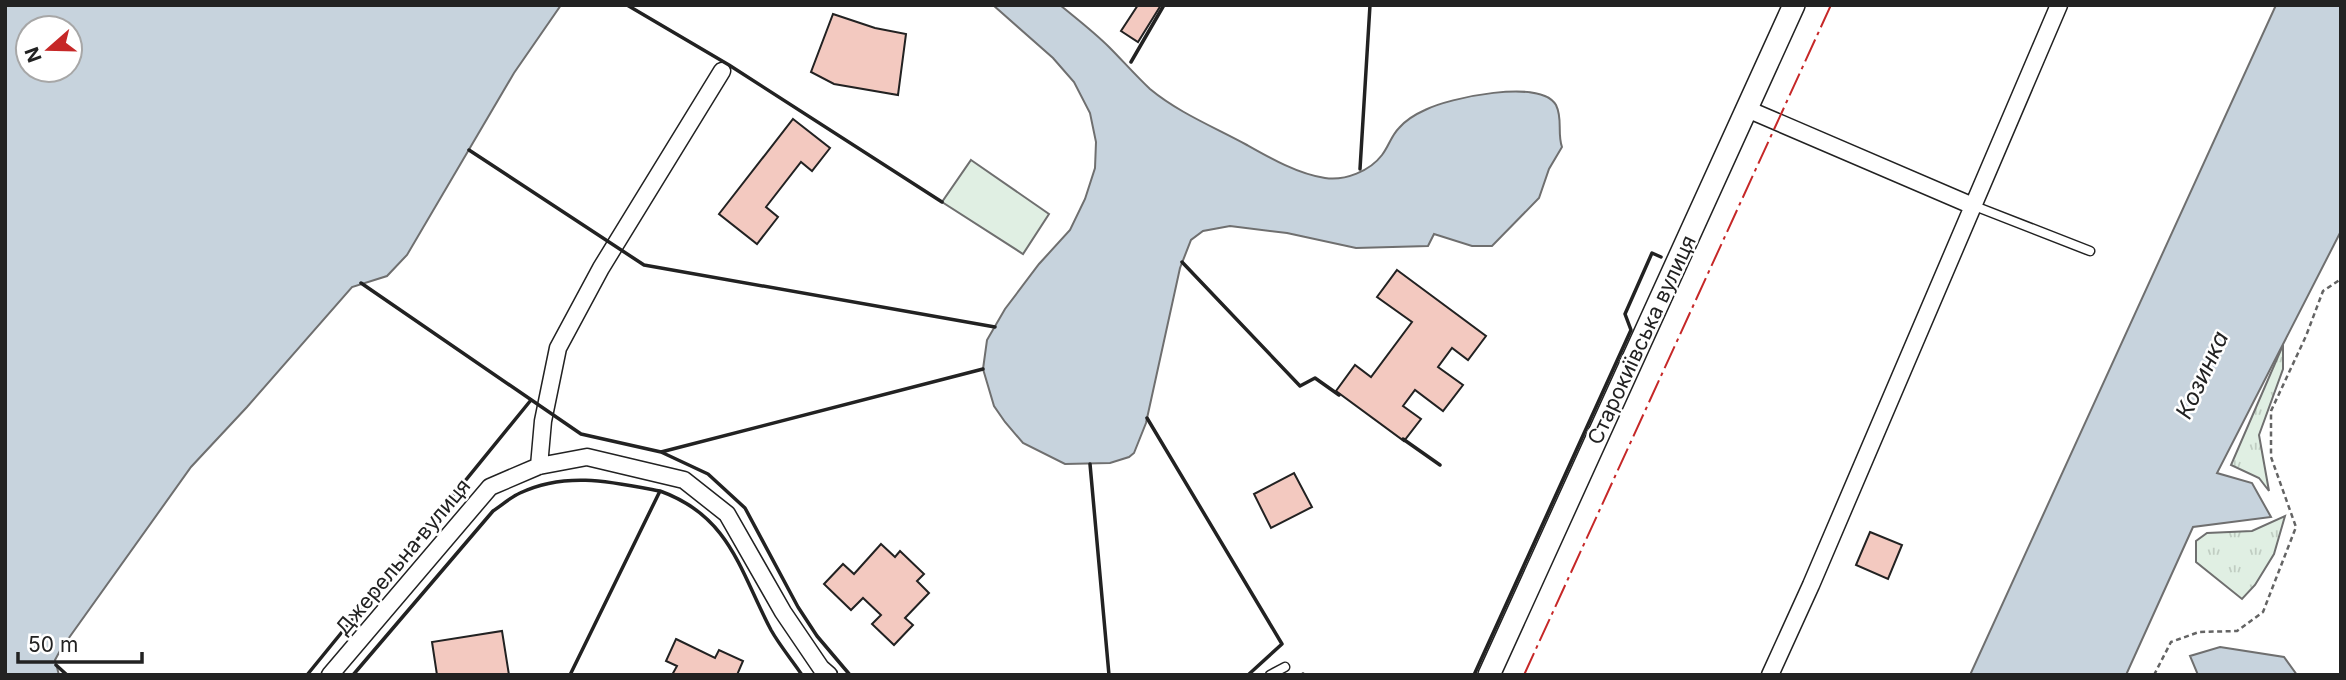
<svg xmlns="http://www.w3.org/2000/svg" width="2346" height="680" font-family="Inter,sans-serif">
<style>
.grass{fill:url(#grass-tufts);stroke:#6f6f6f;stroke-width:2}
.garden{fill:#e0efe3;stroke:#6f6f6f;stroke-width:2}
.water{fill:#c7d3dd;stroke:#6f6f6f;stroke-width:2;fill-rule:evenodd}
.building{fill:#f3c9c0;stroke:#222;stroke-width:2}
.lines{fill:none;stroke-linecap:round;stroke-linejoin:round}
.lane-casing{stroke:#222;stroke-width:11}
.street-casing{stroke:#222;stroke-width:19}
.secondary-casing{stroke:#222;stroke-width:24}
.path{stroke:#646464;stroke-width:2.5;stroke-dasharray:5 3.5;stroke-linecap:butt}
.lane{stroke:#fff;stroke-width:8}
.street{stroke:#fff;stroke-width:16}
.secondary{stroke:#fff;stroke-width:21}
.wall{stroke:#222;stroke-width:3.5}
.power{stroke:#c62828;stroke-width:2;stroke-dasharray:24 5 3.5 5;stroke-linecap:butt}
.labels{text-anchor:middle;stroke-width:5;stroke-linejoin:round;paint-order:stroke}
.street-label{font-size:21px;fill:#222;stroke:#fff}
.water-label{font-size:23px;font-style:italic;fill:#222;stroke:#fff}
</style>
<defs>
<pattern id="grass-tufts" width="24" height="20" patternUnits="userSpaceOnUse" patternTransform="scale(1.75)"><rect width="24" height="20" fill="#e0efe3"/><path d="M3 7l-1-3M5 7V3M7 7l1-3M15 17l-1-3M17 17v-4M19 17l1-3" fill="none" stroke="#c0cdc2"/></pattern>
</defs>
<rect width="100%" height="100%" fill="#fff"/>
<path class="grass" d="M2283,345V369L2259,435L2269,491L2259,478L2231,465Z
M2285,516L2274,554L2255,585L2242,599L2196,562V541L2207,533L2252,531Z"/>
<path class="garden" d="M971,160L1049,214L1023,254L942,202Z"/>
<path class="water" d="M5,5H561L514,73L407,255L387,276L352,287L247,407L191,467L61,649L55,660L59,675H5ZM28,28H70V70H28Z
M993,5H1060C1077,19 1094,32 1109,47C1123,61 1136,76 1150,89C1179,113 1214,127 1247,145C1270,158 1298,174 1325,178C1345,181 1370,171 1382,155C1389,146 1391,136 1399,128C1405,121 1416,114 1425,110C1448,98 1541,78 1556,105C1563,119 1557,133 1562,147L1549,169L1539,198L1492,246H1472L1434,234L1428,246L1356,248L1287,233L1230,226L1203,231L1191,240L1180,268L1146,423L1134,453L1129,457L1110,463L1065,464L1023,443L1005,422L994,406L983,369L987,340L1005,309L1039,264L1070,230L1085,199L1095,168L1096,142L1090,113L1074,82L1053,58Z
M2276,5H2341V231L2217,473L2252,483L2271,517L2193,527L2126,675H1970Z
M2220,647L2284,657L2297,675H2198L2190,656Z"/>
<path class="building" d="M1138,5H1161L1138,42L1121,31Z
M833,14L875,28L906,34L898,95L834,84L811,72Z
M793,119L830,148L812,171L801,162L766,207L778,217L757,244L719,214Z
M1397,270L1486,336L1468,360L1452,348L1438,367L1463,385L1443,411L1415,390L1403,406L1421,419L1404,441L1336,391L1355,365L1371,377L1412,322L1377,297Z
M1294,473L1312,507L1271,528L1254,494Z
M1870,532L1902,545L1888,579L1856,565Z
M881,544L895,557L900,551L924,574L917,581L929,593L905,618L913,625L894,645L872,624L881,615L863,598L851,610L824,584L843,564L854,574Z
M502,631L509,675H437L432,642Z
M676,639L715,658L719,650L743,661L737,675H672L677,666L666,661Z"/>
<g class="lines">
<defs>
<path id="lane" d="M1972,205L2090,251
M1270,675L1285,667"/>
<path id="street" d="M1747,109L1966,203
M539,466L543,421L558,348L601,268L722,71
M330,675L490,487L539,466L587,457L684,480L727,514L783,612L821,668L829,675
M1770,675L1811,585L2059,5"/>
<path id="secondary" d="M1489,675L1794,5"/>
</defs>
<use href="#lane" class="lane-casing"/>
<use href="#street" class="street-casing"/>
<use href="#secondary" class="secondary-casing"/>
<path class="path" d="M2154,675L2171,642L2199,632L2237,631L2263,612L2296,527L2271,457V411L2306,336L2323,291L2341,279"/>
<use href="#lane" class="lane"/>
<use href="#street" class="street"/>
<use href="#secondary" class="secondary"/>
<path class="wall" d="M627,5L729,65L942,202
M1131,62L1164,5
M469,150L644,265L995,327
M1360,169L1370,5
M1182,262L1300,386L1315,378L1339,395
M361,283L581,434L661,452L708,474L745,508L798,607L817,636L850,675
M1147,418L1282,644L1248,675
M1403,439L1440,465
M661,452L983,369
M1090,464L1109,675
M56,665L67,675
M1303,674V675
M307,675L531,400
M353,675L493,511C502,505 511,497 520,493C566,471 613,482 660,491
M570,675L660,491C730,516 740,571 771,630C780,646 792,660 802,675
M1474,675L1631,330L1625,314L1652,253L1661,257"/>
<path class="power" d="M1524,675L1831,5"/>
</g>
<g class="labels">
<g class="street-label">
<text transform="translate(1642 340) rotate(-65)" y="7">Старокиївська вулиця</text>
<text transform="translate(403 557) rotate(-50)" y="7">Джерельна вулиця</text>
</g>
<g class="water-label">
<text transform="translate(2202 375) rotate(-65)" y="8">Козинка</text>
</g>
</g>
<rect width="2346" height="680" fill="none" stroke="#222222" stroke-width="14"/>
<g transform="translate(49 49) rotate(250)"><circle r="33" fill="#ffffff" stroke="#a7a7a7" stroke-width="2"/>
<path d="M0-5L12 26L0 18L-12 26Z" fill="#c62828"/>
<text y="-10" font-size="19" font-weight="bold" text-anchor="middle" fill="#222222">N</text>
</g>
<path d="M18 652v10h124v-10" fill="none" stroke="#222222" stroke-width="3.5"/>
<text x="28" y="652" font-size="21" fill="#222222" stroke="#ffffff" stroke-width="5" paint-order="stroke">50 m</text>
</svg>
